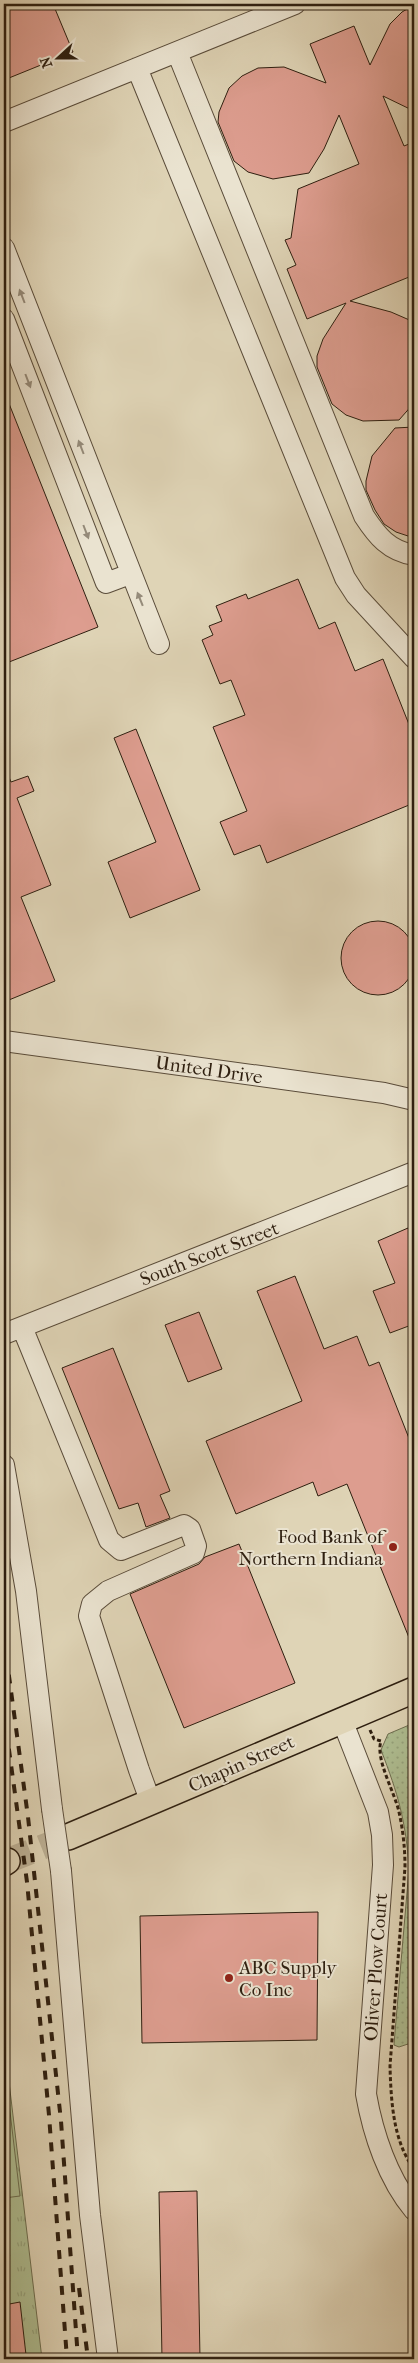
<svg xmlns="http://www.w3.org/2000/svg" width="418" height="2363" font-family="'IM FELL French Canon',serif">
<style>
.grass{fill:url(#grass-dots);stroke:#6e6e50}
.park{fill:url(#park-tufts);stroke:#6e6e50}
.garden{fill:#aebd91;stroke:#6e6e50}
.building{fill:#dd9d8f;stroke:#2e1f10}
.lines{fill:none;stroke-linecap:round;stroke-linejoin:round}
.major-tunnel{stroke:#bcb095;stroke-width:25;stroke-dasharray:25 12;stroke-linecap:butt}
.minor-casing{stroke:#5a4c3a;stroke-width:22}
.major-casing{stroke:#2e1f10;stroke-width:28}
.path{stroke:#2e1f10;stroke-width:3;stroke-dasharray:4 2.5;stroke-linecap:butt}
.minor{stroke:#eae3d0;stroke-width:20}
.major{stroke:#dfd4b6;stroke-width:25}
.rail{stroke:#2e1f10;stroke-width:4;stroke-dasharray:9 9;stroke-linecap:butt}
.minor-bridge-casing{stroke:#5a4c3a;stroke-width:22;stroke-linecap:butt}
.minor-bridge{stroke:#eae3d0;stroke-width:20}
.oneway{fill:#958b7a}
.poi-dot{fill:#8f2418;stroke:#eae3d0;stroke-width:2}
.labels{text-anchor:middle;stroke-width:4;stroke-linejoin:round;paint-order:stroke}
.street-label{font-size:19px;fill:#2e1f10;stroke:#eae3d0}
.poi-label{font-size:19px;fill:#2e1f10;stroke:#eae3d0;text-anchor:end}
</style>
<defs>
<pattern id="grass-dots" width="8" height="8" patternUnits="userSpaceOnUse" patternTransform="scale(1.25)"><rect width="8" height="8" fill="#aebd91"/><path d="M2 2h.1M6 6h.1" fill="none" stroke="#96a27c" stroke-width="1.8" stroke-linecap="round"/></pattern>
<pattern id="park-tufts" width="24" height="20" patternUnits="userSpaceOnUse" patternTransform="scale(1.25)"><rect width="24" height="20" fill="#aebd91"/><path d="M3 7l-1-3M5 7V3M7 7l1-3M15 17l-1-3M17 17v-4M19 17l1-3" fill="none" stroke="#96a27c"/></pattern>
</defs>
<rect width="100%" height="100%" fill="#dfd4b6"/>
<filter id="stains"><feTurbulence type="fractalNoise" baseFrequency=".004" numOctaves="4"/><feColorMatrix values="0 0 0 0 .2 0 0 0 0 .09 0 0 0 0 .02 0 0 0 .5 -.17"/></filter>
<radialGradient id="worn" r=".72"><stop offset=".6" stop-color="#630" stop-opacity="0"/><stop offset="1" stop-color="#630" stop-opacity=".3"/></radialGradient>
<path class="grass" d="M414,1723V2042L399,2047L394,2045L395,2032L409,1869C406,1821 398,1794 381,1750L388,1734Z"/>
<path class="park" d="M4,2040L42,2359H4Z"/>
<path class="garden" d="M4,2061L20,2196L4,2198Z"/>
<path class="building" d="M4,4H53L73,52L4,80Z
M414,5V111L383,96L404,146L414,142V275L350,301L391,312L414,322V403L399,420L363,421L346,415L332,404L317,367V356L323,339L346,303L307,319L287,269L296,265L285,240L291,238L298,189L359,164L339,115L324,149L309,173L273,179L248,172L234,161L218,122L219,112L229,88L242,76L258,68L284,67L326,83L310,44L354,26L370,65L390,24L402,12Z
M4,391L98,627L4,664Z
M414,427V538L396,532L384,524L375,510L366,490V481L372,456L395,428Z
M298,579L319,629L335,622L355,671L383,659L414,737V803L267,863L260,845L234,855L220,822L247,811L213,727L245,715L231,680L220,684L202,640L213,635L209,626L222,621L216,606L246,594L248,599Z
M136,729L200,890L130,918L108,862L156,842L114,738Z
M4,765L11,782L28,776L34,791L17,798L51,885L21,897L55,981L4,1002Z
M341 958a37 37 0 1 1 74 0a37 37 0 1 1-74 0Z
M408,1228L414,1246V1324L390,1333L373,1291L395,1283L378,1241Z
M295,1276L324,1349L357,1336L369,1366L379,1362L414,1451V1650L347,1484L318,1496L313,1482L236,1514L206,1441L302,1401L257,1291Z
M199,1312L222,1369L188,1382L165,1325Z
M113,1348L170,1491L160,1495L170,1518L146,1527L138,1503L119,1509L62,1368Z
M239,1544L295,1683L184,1728L130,1594L199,1564L205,1557Z
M318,1912L317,2040L142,2043L140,1916Z
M197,2191L200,2359H162L159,2192Z
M20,2302L26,2355L4,2358V2305Z"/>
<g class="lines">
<path class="major-tunnel" d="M7,1861L68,1837"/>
<defs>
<path id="minor" d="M177,52L364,516C377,536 389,551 414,555
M137,68L345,578L356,595L414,658
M4,122L295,4
M4,248L159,644
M4,319L106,583L130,574
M4,1041L384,1093L414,1100
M22,1327L109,1540L121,1550L184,1525L190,1529L196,1546L194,1553L108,1591L92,1604L89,1616L139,1770L151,1803
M4,1334L414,1172
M4,1465L26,1591L52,1809
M342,1720L378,1812L382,1835L383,1865L366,2094C373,2134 388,2179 414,2210
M61,1871L90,2215L108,2359"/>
<path id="major" d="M68,1837L414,1690
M4,1863L7,1861"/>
</defs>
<use href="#minor" class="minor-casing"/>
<use href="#major" class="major-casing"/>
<path class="path" d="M370,1730L374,1739L381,1741C375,1759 395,1793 399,1812C403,1830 405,1848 405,1867L390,2066C391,2101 393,2141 414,2169"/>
<use href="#minor" class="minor"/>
<use href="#major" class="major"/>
<path class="rail" d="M4,1639L28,1817L61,2121L78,2359
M4,1713L27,1882L49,2115L67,2359
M79,2288L88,2359"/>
<defs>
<path id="minor-bridge" d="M52,1809L61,1871"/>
</defs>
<use href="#minor-bridge" class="minor-bridge-casing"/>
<use href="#minor-bridge" class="minor-bridge"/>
</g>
<defs><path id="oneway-solid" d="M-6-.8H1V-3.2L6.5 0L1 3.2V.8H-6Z" transform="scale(1.25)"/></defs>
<g class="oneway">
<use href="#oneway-solid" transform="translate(22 296) rotate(-111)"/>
<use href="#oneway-solid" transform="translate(28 381) rotate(69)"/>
<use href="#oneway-solid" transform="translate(81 447) rotate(-111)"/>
<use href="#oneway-solid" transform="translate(86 532) rotate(69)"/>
<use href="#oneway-solid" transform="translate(140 599) rotate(-112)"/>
</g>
<g class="poi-dot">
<circle cx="393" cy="1547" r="5"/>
<circle cx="229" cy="1978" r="5"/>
</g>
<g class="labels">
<g class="street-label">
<text transform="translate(209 1069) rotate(8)" y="7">United Drive</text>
<text transform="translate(209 1253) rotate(-21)" y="7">South Scott Street</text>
<text transform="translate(241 1763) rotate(-24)" y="7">Chapin Street</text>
<text transform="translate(375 1967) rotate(-86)" y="7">Oliver Plow Court</text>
</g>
<g class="poi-label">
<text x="383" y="1543">Food Bank of<tspan x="383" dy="22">Northern Indiana</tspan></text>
<text x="239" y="1974" text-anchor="start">ABC Supply<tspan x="239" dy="22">Co Inc</tspan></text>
</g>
</g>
<rect width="418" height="2363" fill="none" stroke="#dfd4b6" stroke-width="20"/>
<rect x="5" y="5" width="408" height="2353" fill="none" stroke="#2e1f10" stroke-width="2.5"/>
<rect x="10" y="10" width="398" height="2343" fill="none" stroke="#2e1f10"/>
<g transform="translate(58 58) rotate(249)" stroke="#eae3d0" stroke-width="4" paint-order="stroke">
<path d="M0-4L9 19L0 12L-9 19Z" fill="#2e1f10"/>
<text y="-8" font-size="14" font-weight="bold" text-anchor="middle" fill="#2e1f10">N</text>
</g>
<rect width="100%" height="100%" filter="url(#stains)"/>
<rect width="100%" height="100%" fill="url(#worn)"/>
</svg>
